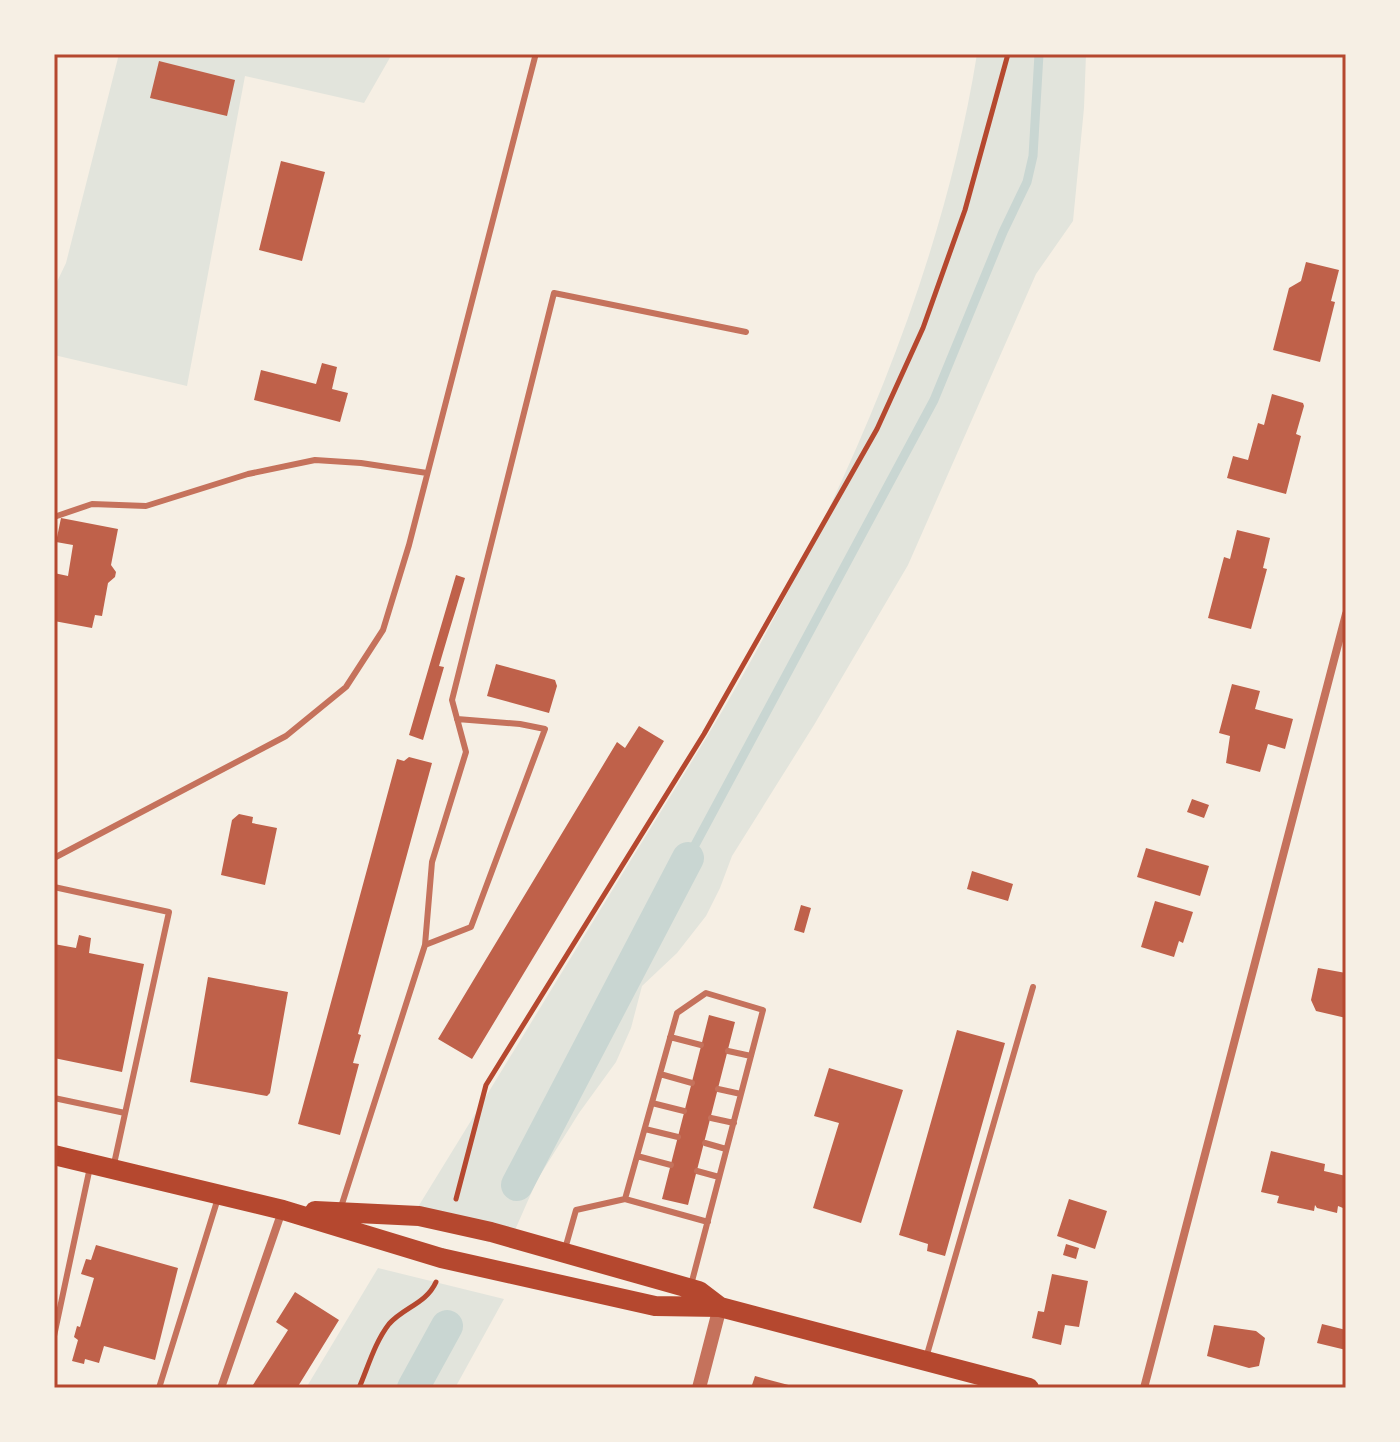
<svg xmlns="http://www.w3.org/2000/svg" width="1400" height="1442" font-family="Arial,sans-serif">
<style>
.green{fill:#e2e4dc}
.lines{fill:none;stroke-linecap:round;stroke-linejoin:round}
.stream{stroke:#c9d6d2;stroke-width:9}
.canal{stroke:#c9d6d2;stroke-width:32}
.building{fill:#bf614a}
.path{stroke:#b5482f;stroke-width:5}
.service{stroke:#c5725c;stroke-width:6}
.minor{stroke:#c5725c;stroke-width:8}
.tertiary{stroke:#c5725c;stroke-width:14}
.primary{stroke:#b5482f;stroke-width:20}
.neatline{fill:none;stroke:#b5482f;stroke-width:3}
</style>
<rect width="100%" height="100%" fill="#f6efe4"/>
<path class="green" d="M119,54H392L364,103L245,76L187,386L54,355V288L66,263Z
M977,54H1086L1084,108L1073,221L1036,274L908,565L814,725L732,856L720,888L706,916L677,953L642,986L631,1028L616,1062L579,1113L537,1180L515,1230L418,1207C485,1098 551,990 618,881C663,807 710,735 752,659C855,471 943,266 977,54Z
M378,1268L504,1299L455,1388H306Z"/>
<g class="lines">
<path class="stream" d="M688,858L934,400L1003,232L1027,182L1033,156L1039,54"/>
<path class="canal" d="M517,1185L688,858
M413,1388L447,1326"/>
</g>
<path class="building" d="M159,61L235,80L227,116L150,98Z
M281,161L325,172L302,261L259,250Z
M1306,262L1339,270L1331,301L1335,302L1320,362L1273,350L1289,288L1301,281Z
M322,363L337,367L332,389L348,393L340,422L254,400L261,370L316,384Z
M1272,394L1303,403L1304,406L1296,434L1301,436L1286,494L1227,478L1233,456L1248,460L1258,423L1264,425Z
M61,518L118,529L111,565L116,572L115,577L108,583L102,616L95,615L92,628L54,621V573L68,576L73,545L56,542Z
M1237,530L1270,538L1263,568L1267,569L1251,629L1208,618L1224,557L1230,559Z
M456,575L465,578L439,666L444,667L423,740L409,735Z
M496,664L555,680L557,686L549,713L487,696Z
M1232,684L1260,691L1255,709L1293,719L1285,749L1268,744L1260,772L1226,763L1230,736L1219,733Z
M639,726L664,741L472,1059L438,1039L617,742L625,748Z
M409,757L432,763L358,1034L361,1035L353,1063L359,1064L340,1135L298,1124L397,759L404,761Z
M1192,799L1209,805L1204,818L1187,812Z
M239,814L253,817L252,823L277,828L265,885L221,875L232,820Z
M1146,848L1209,866L1200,896L1137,877Z
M972,871L1013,884L1008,901L967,889Z
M1155,901L1193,912L1183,943L1179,941L1174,957L1141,947Z
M801,905L811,908L804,933L794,930Z
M79,935L91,938L89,953L144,964L122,1072L54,1058V944L76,948Z
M1318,968L1346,973V1018L1316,1011L1311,1000Z
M208,977L288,992L270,1093L267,1096L190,1082Z
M709,1015L735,1022L688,1205L662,1199Z
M957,1030L1005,1043L945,1256L927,1251L928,1244L899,1235Z
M829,1068L903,1090L861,1223L813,1208L839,1123L814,1116Z
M1271,1151L1325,1164L1324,1171L1346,1176L1343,1208L1338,1206L1337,1213L1317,1208L1315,1205L1314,1211L1277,1203L1279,1196L1261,1192Z
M1069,1199L1107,1211L1095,1249L1057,1236Z
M1066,1244L1079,1248L1076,1259L1063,1255Z
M96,1245L178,1268L155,1360L104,1346L99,1363L85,1359L84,1364L72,1361L78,1340L74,1337L77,1326L80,1327L94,1278L81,1274L86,1259L91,1260Z
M1052,1274L1088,1281L1079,1327L1065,1325L1061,1345L1032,1338L1038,1311L1044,1312Z
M295,1292L339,1320L297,1388H251L288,1330L276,1322Z
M1322,1324L1346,1330V1350L1317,1343Z
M1214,1325L1256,1331L1265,1338L1259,1366L1249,1368L1207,1356Z
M755,1376L796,1387V1388H751Z"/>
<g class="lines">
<path class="path" d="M456,1199L486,1085L704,734L877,429L923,328L965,210L1008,54
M359,1388C368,1367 375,1342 389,1324C404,1307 426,1304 436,1282"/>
<path class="service" d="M54,517L92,504L146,506L248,474L315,460L361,463L427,473
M54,858L286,736L346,687L383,630L409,545L535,57
M54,887L169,912L114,1164
M425,945L471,927L545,729L520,724L457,719
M670,1037L701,1045
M728,1051L751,1056
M660,1074L692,1083
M718,1089L741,1094
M54,1098L125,1113
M652,1103L684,1111
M711,1118L734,1123
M645,1129L678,1137
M705,1143L726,1149
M637,1156L671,1165
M697,1171L719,1177
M625,1199L677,1013L706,993L763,1010L691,1285
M341,1207L425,945L432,862L466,752L452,700L554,293L746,332
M565,1249L576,1210L625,1199L708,1222
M54,1336L90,1167
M926,1358L1033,987
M159,1388L218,1198"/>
<path class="minor" d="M221,1388L282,1211
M1144,1388L1346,614"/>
<path class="tertiary" d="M699,1388L720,1307"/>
<path class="primary" d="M54,1155L283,1210L441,1258L655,1306L720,1307L1029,1388
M315,1211L419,1216L491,1232L699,1291L720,1307"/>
</g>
<rect width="1400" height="1442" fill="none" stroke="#f6efe4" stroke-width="112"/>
<rect x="56" y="56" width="1288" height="1330" class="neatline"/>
</svg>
